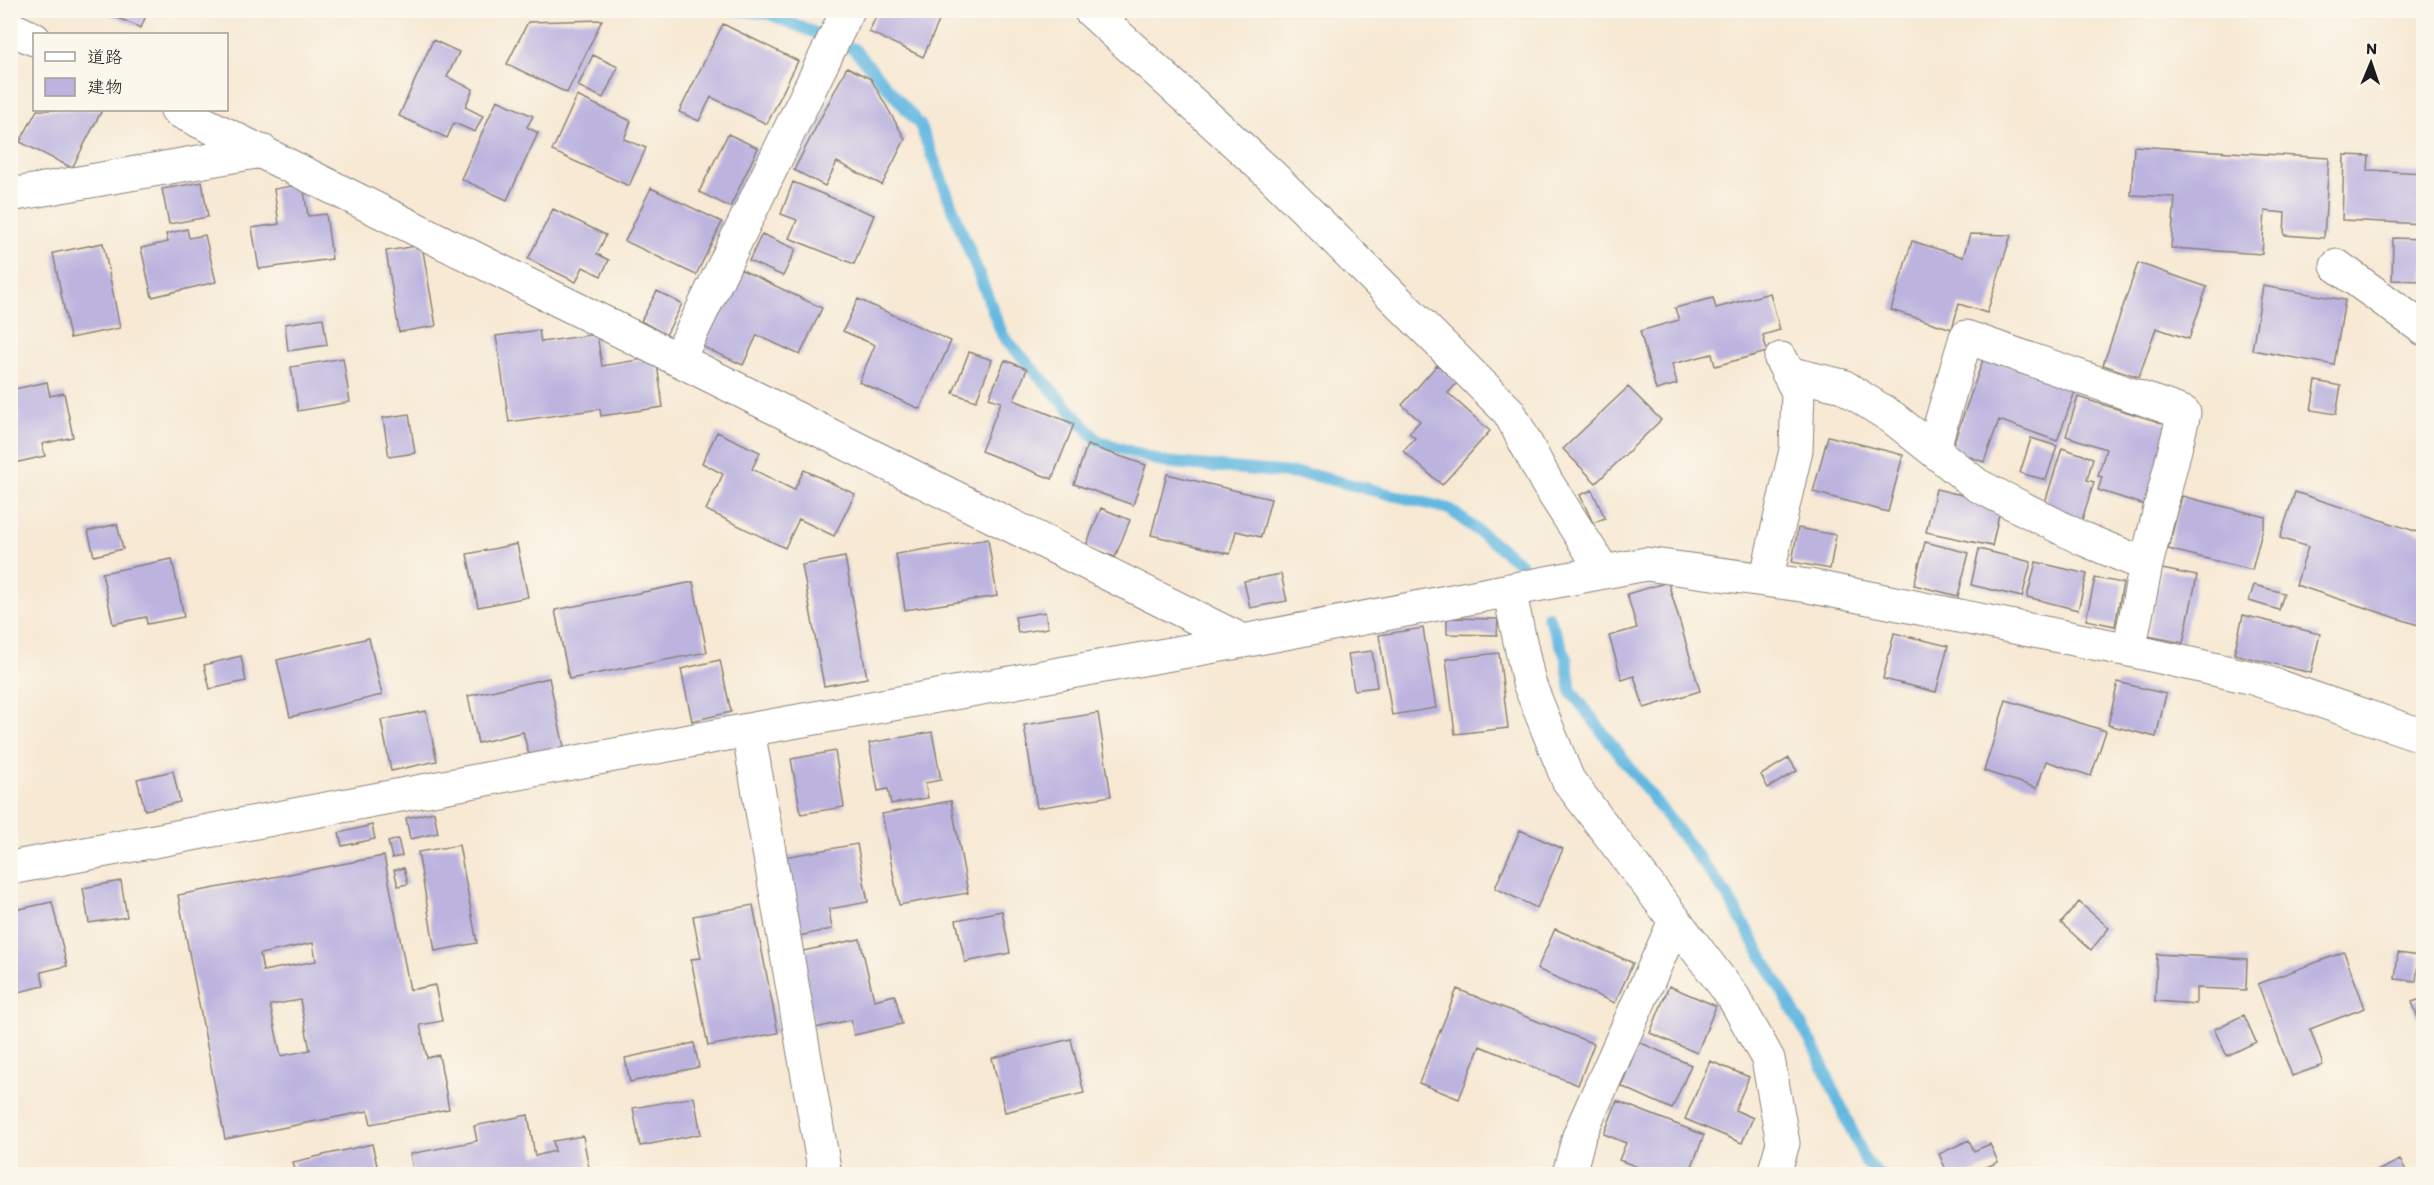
<svg xmlns="http://www.w3.org/2000/svg" width="2434" height="1185" font-family="Itim,'Klee One',sans-serif">
<style>
.lines{fill:none;stroke-linecap:round;stroke-linejoin:round}
.stream{stroke:#64b8e0;stroke-width:12}
.building{fill:#bcb4df;fill-rule:evenodd}
.minor-casing{stroke:#8a8278;stroke-width:35}
.minor{stroke:#fff;stroke-width:33}
</style>
<rect width="100%" height="100%" fill="#fbf7ec"/>
<filter id="ink" filterUnits="userSpaceOnUse"><feTurbulence type="fractalNoise" baseFrequency=".0167" numOctaves="2"/><feDisplacementMap in="SourceGraphic" scale="12" xChannelSelector="R" yChannelSelector="G"/><feConvolveMatrix kernelMatrix="1 2 1 2 8 2 1 2 1" color-interpolation-filters="sRGB"/></filter>
<filter id="wash" filterUnits="userSpaceOnUse"><feTurbulence type="fractalNoise" baseFrequency=".008" numOctaves="4" result="noise"/><feDisplacementMap in="SourceGraphic" scale="24" xChannelSelector="R" yChannelSelector="G"/><feGaussianBlur stdDeviation="1.35" result="paint"/><feColorMatrix in="noise" values="0 0 0 0 0 0 0 0 0 0 0 0 0 0 0 0 0 1.4 0 .05"/><feComposite in="paint" operator="in"/></filter>
<g filter="url(#wash)">
<rect width="100%" height="100%" fill="#f7e9d4"/>
<g class="lines">
<path class="stream" d="M735,10L769,14L854,49L920,125L1003,336L1098,441L1163,462L1312,475L1449,509L1520,563
M1548,616L1566,657L1571,691L1727,895L1814,1047L1866,1162L1878,1174"/>
</g>
<g id="blocks">
<path class="building" d="M100,10H148L141,28Z
M879,10H944L923,57L869,32Z
M602,20L567,93L507,64L528,22Z
M723,24L798,61L767,124L711,97L699,121L679,112Z
M433,40L459,52L447,77L473,89L465,107L483,116L475,132L454,123L447,138L399,116Z
M593,55L618,67L603,98L578,86Z
M847,67L871,79L905,139L882,185L837,162L825,186L794,170Z
M577,96L631,121L624,139L646,148L629,186L552,151Z
M497,100L533,116L527,127L538,133L507,200L461,179Z
M37,110H102L72,168L20,142Z
M728,134L758,148L730,207L699,192Z
M2134,146L2329,158L2324,238L2284,235L2285,213L2265,211L2262,254L2171,248L2175,197L2131,195Z
M2344,155L2369,156L2368,170L2424,173V224L2342,220Z
M202,182L208,217L169,224L162,189Z
M793,182L874,215L854,264L789,238L797,220L781,214Z
M303,184L308,216L326,214L332,259L259,269L252,228L279,224L274,189Z
M651,188L722,222L696,275L625,241Z
M553,209L606,235L597,254L609,260L601,276L583,267L576,282L528,259Z
M187,229L189,238L205,235L216,282L152,297L141,248L168,242L166,234Z
M762,234L796,249L783,276L749,261Z
M1970,234L2011,235L1987,313L1959,304L1952,329L1891,310L1912,241L1963,257Z
M2393,238L2424,239V281L2392,280Z
M103,243L120,328L70,338L53,253Z
M422,245L436,326L399,332L386,251Z
M2138,263L2207,287L2189,339L2156,328L2139,377L2103,365Z
M740,269L822,308L800,355L757,335L743,365L703,347Z
M2263,286L2345,300L2334,365L2252,350Z
M657,291L682,304L666,335L641,321Z
M1770,293L1780,330L1763,335L1767,352L1715,366L1712,354L1672,364L1677,384L1656,390L1640,331L1679,320L1675,308L1713,298L1716,308Z
M858,299L951,341L920,409L859,382L875,345L843,331Z
M323,318L327,345L288,351L285,324Z
M539,330L541,342L597,334L602,366L656,357L663,407L601,416L600,409L509,422L496,336Z
M969,352L992,360L976,401L953,393Z
M1984,357L2076,389L2057,441L1999,420L1984,462L1951,450Z
M343,358L350,402L298,411L291,367Z
M1005,360L1027,369L1014,400L1074,424L1052,479L981,451L1001,402L989,398Z
M1437,365L1457,383L1448,393L1490,431L1442,485L1403,451L1415,438L1409,433L1420,421L1402,405Z
M2316,381L2341,386L2336,414L2311,410Z
M47,382L50,396L64,393L73,437L42,444L45,456L10,464V390Z
M1628,387L1661,420L1596,483L1563,449Z
M2078,397L2169,425L2145,505L2098,490L2102,477L2098,476L2106,449L2066,436Z
M409,414L415,453L389,457L383,418Z
M717,432L760,452L752,469L794,490L804,470L855,494L834,536L799,519L785,548L706,510L723,474L702,463Z
M1828,436L1903,455L1888,512L1813,492Z
M2031,438L2057,446L2046,480L2020,473Z
M1087,445L1146,465L1133,505L1074,484Z
M2062,448L2093,458L2087,480L2094,482L2081,523L2042,512Z
M1167,474L1271,499L1261,537L1236,531L1230,554L1151,535Z
M1936,489L1970,497L1999,515L1992,546L1926,532Z
M1592,490L1605,518L1593,523L1580,495Z
M2295,492L2424,534V627L2296,585L2308,547L2280,538Z
M2182,496L2266,517L2252,570L2168,549Z
M1101,508L1130,520L1115,557L1086,546Z
M117,524L123,549L94,556L88,531Z
M1798,528L1836,535L1830,569L1792,562Z
M988,539L997,596L905,610L896,554Z
M1925,542L1969,553L1958,596L1914,585Z
M517,544L528,597L478,607L467,554Z
M1979,549L2031,562L2022,597L1971,585Z
M845,557L867,678L824,686L802,565Z
M172,559L184,617L147,624L146,617L113,624L102,573Z
M2036,562L2087,574L2078,610L2027,597Z
M2162,569L2197,576L2183,643L2148,636Z
M1281,574L1287,601L1250,608L1244,581Z
M2095,578L2123,583L2115,626L2086,620Z
M693,582L707,652L569,679L555,610Z
M1668,582L1700,691L1644,708L1634,676L1622,680L1609,636L1637,628L1627,594Z
M2254,585L2284,593L2279,610L2249,601Z
M1045,612L1048,628L1018,633L1015,617Z
M2243,615L2320,634L2311,673L2234,654Z
M1447,618L1498,619L1497,635L1447,634Z
M1423,628L1436,708L1392,715L1379,635Z
M1894,633L1948,646L1936,692L1883,679Z
M369,638L382,695L290,717L277,660Z
M1372,651L1377,687L1354,690L1348,654Z
M1499,653L1508,728L1455,734L1446,659Z
M241,656L246,681L210,689L204,665Z
M720,660L731,712L692,721L681,669Z
M549,678L564,747L529,755L523,732L478,743L468,696Z
M2118,682L2166,694L2156,737L2108,725Z
M2006,700L2106,731L2091,776L2046,761L2037,788L1984,771Z
M426,711L437,761L391,771L381,720Z
M1098,713L1111,796L1037,808L1024,725Z
M932,732L941,780L925,783L928,798L891,804L888,789L878,791L869,743Z
M835,751L844,807L801,814L791,759Z
M1789,758L1797,771L1768,788L1761,775Z
M173,771L180,802L145,810L137,779Z
M951,801L968,893L899,905L882,814Z
M434,812L438,833L410,839L406,818Z
M372,825L375,839L342,846L339,833Z
M1520,830L1563,849L1537,908L1495,888Z
M398,839L402,856L392,858L388,842Z
M857,844L868,902L829,909L832,929L799,936L784,857Z
M459,845L477,943L435,951L418,852Z
M384,856L410,990L435,985L442,1021L420,1025L427,1058L439,1055L449,1109L371,1124L368,1111L225,1139L178,895ZM313,943L316,961L263,971L260,954ZM300,1000L310,1050L281,1056L270,1005Z
M404,868L408,884L398,886L394,870Z
M121,881L127,917L89,923L83,888Z
M52,902L67,966L41,972L44,986L10,994V911Z
M2079,902L2109,928L2091,950L2061,923Z
M753,905L778,1033L708,1046L691,959L701,958L693,916Z
M1002,911L1010,953L965,962L956,920Z
M1555,929L1633,963L1615,1003L1537,969Z
M860,939L874,1000L895,995L902,1024L854,1035L851,1020L815,1028L798,952Z
M2344,952L2365,1008L2310,1029L2323,1065L2292,1076L2258,984Z
M2398,953L2419,956L2416,981L2395,979Z
M2157,954L2247,959L2246,990L2196,988V1004L2155,1001Z
M1669,986L1716,1006L1697,1053L1650,1033Z
M1457,989L1594,1044L1578,1085L1480,1046L1459,1099L1419,1083Z
M2424,998V1031H2423L2412,1002Z
M2244,1015L2256,1042L2227,1056L2214,1029Z
M1071,1039L1084,1093L1005,1112L992,1058Z
M1639,1042L1691,1065L1672,1109L1621,1086Z
M694,1043L699,1067L630,1082L625,1058Z
M1710,1061L1749,1077L1735,1110L1753,1118L1742,1143L1685,1119Z
M694,1097L701,1134L640,1146L633,1108Z
M1617,1101L1704,1135L1689,1174H1656L1619,1160L1626,1143L1604,1134Z
M528,1115L535,1156L555,1151L553,1141L583,1136L590,1174H414L410,1154L477,1141L474,1126Z
M1969,1140L1974,1151L1990,1144L1998,1162L1971,1174H1948L1939,1154Z
M372,1144L379,1174H296L293,1162Z
M2400,1160L2408,1174H2371Z"/>
</g>
</g>
<g filter="url(#ink)">
<use href="#blocks" fill-opacity="0" stroke="#8a8278" stroke-width="1.5"/>
<g class="lines">
<defs>
<path id="minor" d="M1090,10L1271,175L1509,412L1547,483L1604,572
M10,28L34,39
M177,110L1243,641
M10,195L262,151
M2337,266L2424,329
M679,358L848,10
M1788,373L1843,386L1893,418L1977,485L2081,538L2146,565
M1933,450L1966,337L2184,413L2146,565L2129,650
M1766,580L1796,450L1798,392L1781,359
M1509,590L1529,683L1568,780L1734,998L1768,1059L1783,1143L1774,1174
M748,730L825,1174
M10,868L748,730L1243,641L1646,564L1809,586L2129,650L2253,678L2424,736
M1569,1174L1579,1136L1675,921"/>
</defs>
<use href="#minor" class="minor-casing"/>
<use href="#minor" class="minor"/>
</g>
</g>
<rect width="2434" height="1185" fill="none" stroke="#fbf7ec" stroke-width="36"/>
<rect x="33" y="33" width="195" height="78" fill="#fbf7ec" stroke="#a29f99" stroke-width="1.5"/>
<rect x="45" y="52" width="30" height="9" fill="#ffffff" stroke="#a29f99" stroke-width="1.5"/>
<text x="87" y="63" font-size="18" fill="#1c1c1c">道路</text>
<rect x="45" y="78" width="30" height="18" fill="#bcb4df" stroke="#a29f99" stroke-width="1.5"/>
<text x="87" y="93" font-size="18" fill="#1c1c1c">建物</text>
<g transform="translate(2371 63) rotate(2)" stroke="#fbf7ec" stroke-width="4.5" paint-order="stroke">
<path d="M0-4.5L10 22L0 15L-10 22Z" fill="#1c1c1c"/>
<text y="-9" font-size="16" font-weight="bold" text-anchor="middle" fill="#1c1c1c">N</text>
</g>
</svg>
